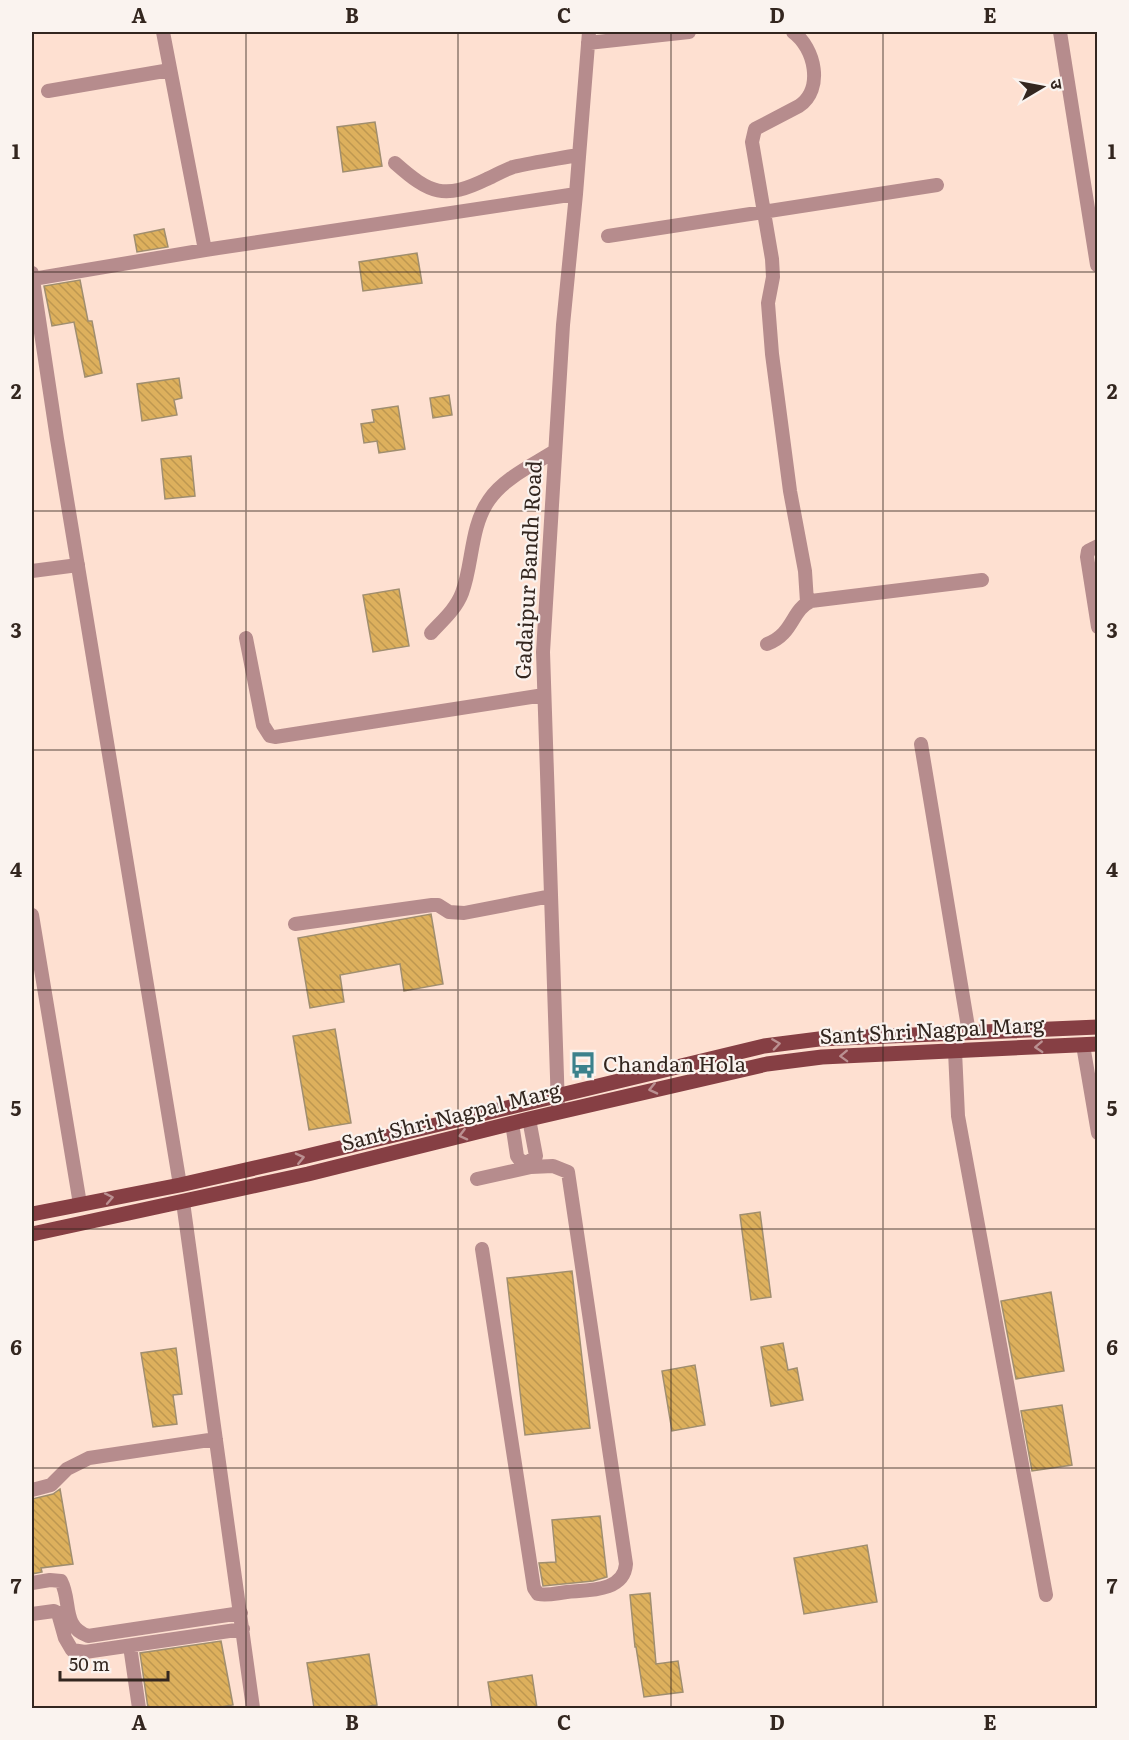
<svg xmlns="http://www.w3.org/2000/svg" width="1129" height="1740" font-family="Literata,'Noto Sans Devanagari',serif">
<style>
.building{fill:url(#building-back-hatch);stroke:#a08e6f;stroke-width:1.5}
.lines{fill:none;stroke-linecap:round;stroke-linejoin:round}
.minor{stroke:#b68c8d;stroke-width:14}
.major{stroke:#863f44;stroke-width:15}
.oneway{stroke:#ba9091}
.grid{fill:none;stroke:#33261f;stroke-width:1.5;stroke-opacity:0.55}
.labels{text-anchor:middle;stroke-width:4.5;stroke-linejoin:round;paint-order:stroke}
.street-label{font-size:21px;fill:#33261f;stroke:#faf3ef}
.poi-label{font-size:21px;fill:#33261f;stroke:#faf3ef;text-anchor:start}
.neatline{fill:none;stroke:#33261f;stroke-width:2}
.grid-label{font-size:20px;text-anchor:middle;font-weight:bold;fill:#33261f}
</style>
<defs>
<pattern id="building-back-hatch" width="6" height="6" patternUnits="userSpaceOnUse" patternTransform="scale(1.5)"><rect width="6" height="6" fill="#ddb05d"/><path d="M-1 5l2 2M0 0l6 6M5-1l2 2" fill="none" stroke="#be9750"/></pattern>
</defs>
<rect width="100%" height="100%" fill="#fee0d1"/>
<path class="building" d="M375,122L382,166L343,172L337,127Z
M164,229L168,247L137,252L134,235Z
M417,253L422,283L363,291L359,262Z
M80,280L88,321H92L102,373L85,377L74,322L52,326L44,286Z
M179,378L182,398L174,400L177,415L142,421L137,384Z
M449,395L452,415L433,418L430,398Z
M398,406L405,449L379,453L377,441L364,443L361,424L374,422L372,410Z
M191,456L195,496L165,499L161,459Z
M399,589L409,646L373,652L363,595Z
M431,914L443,984L404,991L400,964L340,975L344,1002L310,1008L298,938Z
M335,1029L351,1123L309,1130L293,1036Z
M760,1212L771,1297L751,1300L740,1215Z
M572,1271L590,1428L525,1435L507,1278Z
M1051,1292L1064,1371L1016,1379L1001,1301Z
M783,1343L788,1370L797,1368L803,1400L771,1406L761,1347Z
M176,1348L182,1394L173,1395L177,1424L153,1427L141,1353Z
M695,1365L705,1425L672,1431L662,1371Z
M1062,1405L1072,1465L1032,1471L1021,1411Z
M60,1489L73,1564L41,1568L42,1572L32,1574V1499L53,1494Z
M600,1516L607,1577L593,1581L543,1586L539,1563L556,1562L552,1520Z
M867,1545L877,1602L804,1614L794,1558Z
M650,1593L656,1664L678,1661L683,1692L644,1697L636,1647H635L630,1595Z
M221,1641L233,1705L214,1708H148L140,1653Z
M369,1654L377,1705L356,1708H314L307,1663Z
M532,1675L537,1708H492L488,1682Z"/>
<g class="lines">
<path class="minor" d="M163,32L205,250
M793,32C815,48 824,89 799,106L755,129L752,142L772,259L773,277L768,303L772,354L790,491L805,571L807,602
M1060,32L1097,265
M588,43L689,32
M48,91L170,70
M395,163C430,194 444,200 487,179C496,175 504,170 513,167C534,162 556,159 578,155
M608,236L937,185
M32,273L57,439L180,1185
M33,279L205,250L576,194
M1098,546L1088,551L1087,557L1098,627
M32,571L78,565
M431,633C442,621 456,609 462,593C473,564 470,527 489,500C504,478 533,465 555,451
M246,638L263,725L270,736L275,737L544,695
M767,644C794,634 791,610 811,601L982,580
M921,744L969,1033
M32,915L80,1204
M295,924L432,905H438L449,912L464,913L551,896
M1083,1045L1098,1133
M955,1051L958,1116L1046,1595
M558,1107L543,652L563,325L576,194L589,32
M512,1123L517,1156L522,1163L530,1161L536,1156L529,1119
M477,1179L531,1167
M183,1202L253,1708
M482,1249L534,1588L538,1594C548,1596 557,1593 567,1592C588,1590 624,1592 626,1564L568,1172L553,1166L531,1167L530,1161
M32,1490L51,1485L67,1469L89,1458L216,1439
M32,1583L50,1580L61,1581C72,1602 61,1626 88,1636L241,1613
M32,1614L54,1611L58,1613L65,1638L72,1650L85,1652L243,1629
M130,1646L139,1708"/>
<path class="major" d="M32,1214L180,1185L303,1157L764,1046L819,1039L1098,1027
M32,1234L308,1174L529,1119L767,1064L822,1057L1098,1044"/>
</g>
<defs><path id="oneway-chevron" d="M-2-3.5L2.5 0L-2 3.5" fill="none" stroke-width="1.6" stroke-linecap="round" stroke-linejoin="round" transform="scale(1.5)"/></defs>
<g class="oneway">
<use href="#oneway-chevron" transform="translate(776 1044) rotate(-8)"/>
<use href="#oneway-chevron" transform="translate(1039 1047) rotate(177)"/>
<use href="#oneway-chevron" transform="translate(844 1056) rotate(178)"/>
<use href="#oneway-chevron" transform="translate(653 1089) rotate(167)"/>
<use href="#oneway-chevron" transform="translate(463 1135) rotate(166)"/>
<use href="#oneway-chevron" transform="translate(300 1158) rotate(-13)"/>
<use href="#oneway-chevron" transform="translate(109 1198) rotate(-11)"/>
</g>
<path class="grid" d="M246,32V1708M458,32V1708M671,32V1708M883,32V1708M32,272H1098M32,511H1098M32,750H1098M32,990H1098M32,1229H1098M32,1468H1098"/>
<defs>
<symbol id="bus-bare" viewBox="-9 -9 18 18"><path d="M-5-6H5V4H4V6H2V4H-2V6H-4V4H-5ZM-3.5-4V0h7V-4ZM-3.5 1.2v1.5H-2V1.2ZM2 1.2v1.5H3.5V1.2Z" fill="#3b818c" stroke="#faf3ef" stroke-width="2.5" paint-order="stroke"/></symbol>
</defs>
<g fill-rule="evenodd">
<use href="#bus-bare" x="564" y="1046" width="38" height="38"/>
</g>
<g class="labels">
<g class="street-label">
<text transform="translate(529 570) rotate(-87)" y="7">Gadaipur Bandh Road</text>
<text transform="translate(932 1031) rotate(-3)" y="7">Sant Shri Nagpal Marg</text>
<text transform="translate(451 1117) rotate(-14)" y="7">Sant Shri Nagpal Marg</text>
</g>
<g class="poi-label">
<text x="603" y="1072">Chandan Hola</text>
</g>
</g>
<rect width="1129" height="1740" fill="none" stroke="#faf3ef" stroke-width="66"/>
<g transform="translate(1042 87) rotate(80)" stroke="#faf3ef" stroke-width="4.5" paint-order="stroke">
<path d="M0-4.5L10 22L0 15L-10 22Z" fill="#33261f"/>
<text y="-9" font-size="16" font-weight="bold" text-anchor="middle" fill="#33261f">उ</text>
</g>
<path d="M60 1671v9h108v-9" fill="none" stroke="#33261f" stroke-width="3"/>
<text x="69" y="1671" font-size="18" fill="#33261f" stroke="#faf3ef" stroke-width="4.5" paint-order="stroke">50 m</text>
<rect x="33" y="33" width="1063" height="1674" class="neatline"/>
<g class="grid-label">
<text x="139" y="23">A</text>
<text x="352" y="23">B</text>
<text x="564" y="23">C</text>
<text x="777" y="23">D</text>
<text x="990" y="23">E</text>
<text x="16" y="159">1</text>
<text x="1112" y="159">1</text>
<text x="16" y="399">2</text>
<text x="1112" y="399">2</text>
<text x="16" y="638">3</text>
<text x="1112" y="638">3</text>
<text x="16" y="877">4</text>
<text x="1112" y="877">4</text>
<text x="16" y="1116">5</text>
<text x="1112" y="1116">5</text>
<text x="16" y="1355">6</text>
<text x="1112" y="1355">6</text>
<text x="16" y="1594">7</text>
<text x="1112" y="1594">7</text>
<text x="139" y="1730">A</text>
<text x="352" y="1730">B</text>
<text x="564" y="1730">C</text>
<text x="777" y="1730">D</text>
<text x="990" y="1730">E</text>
</g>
</svg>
